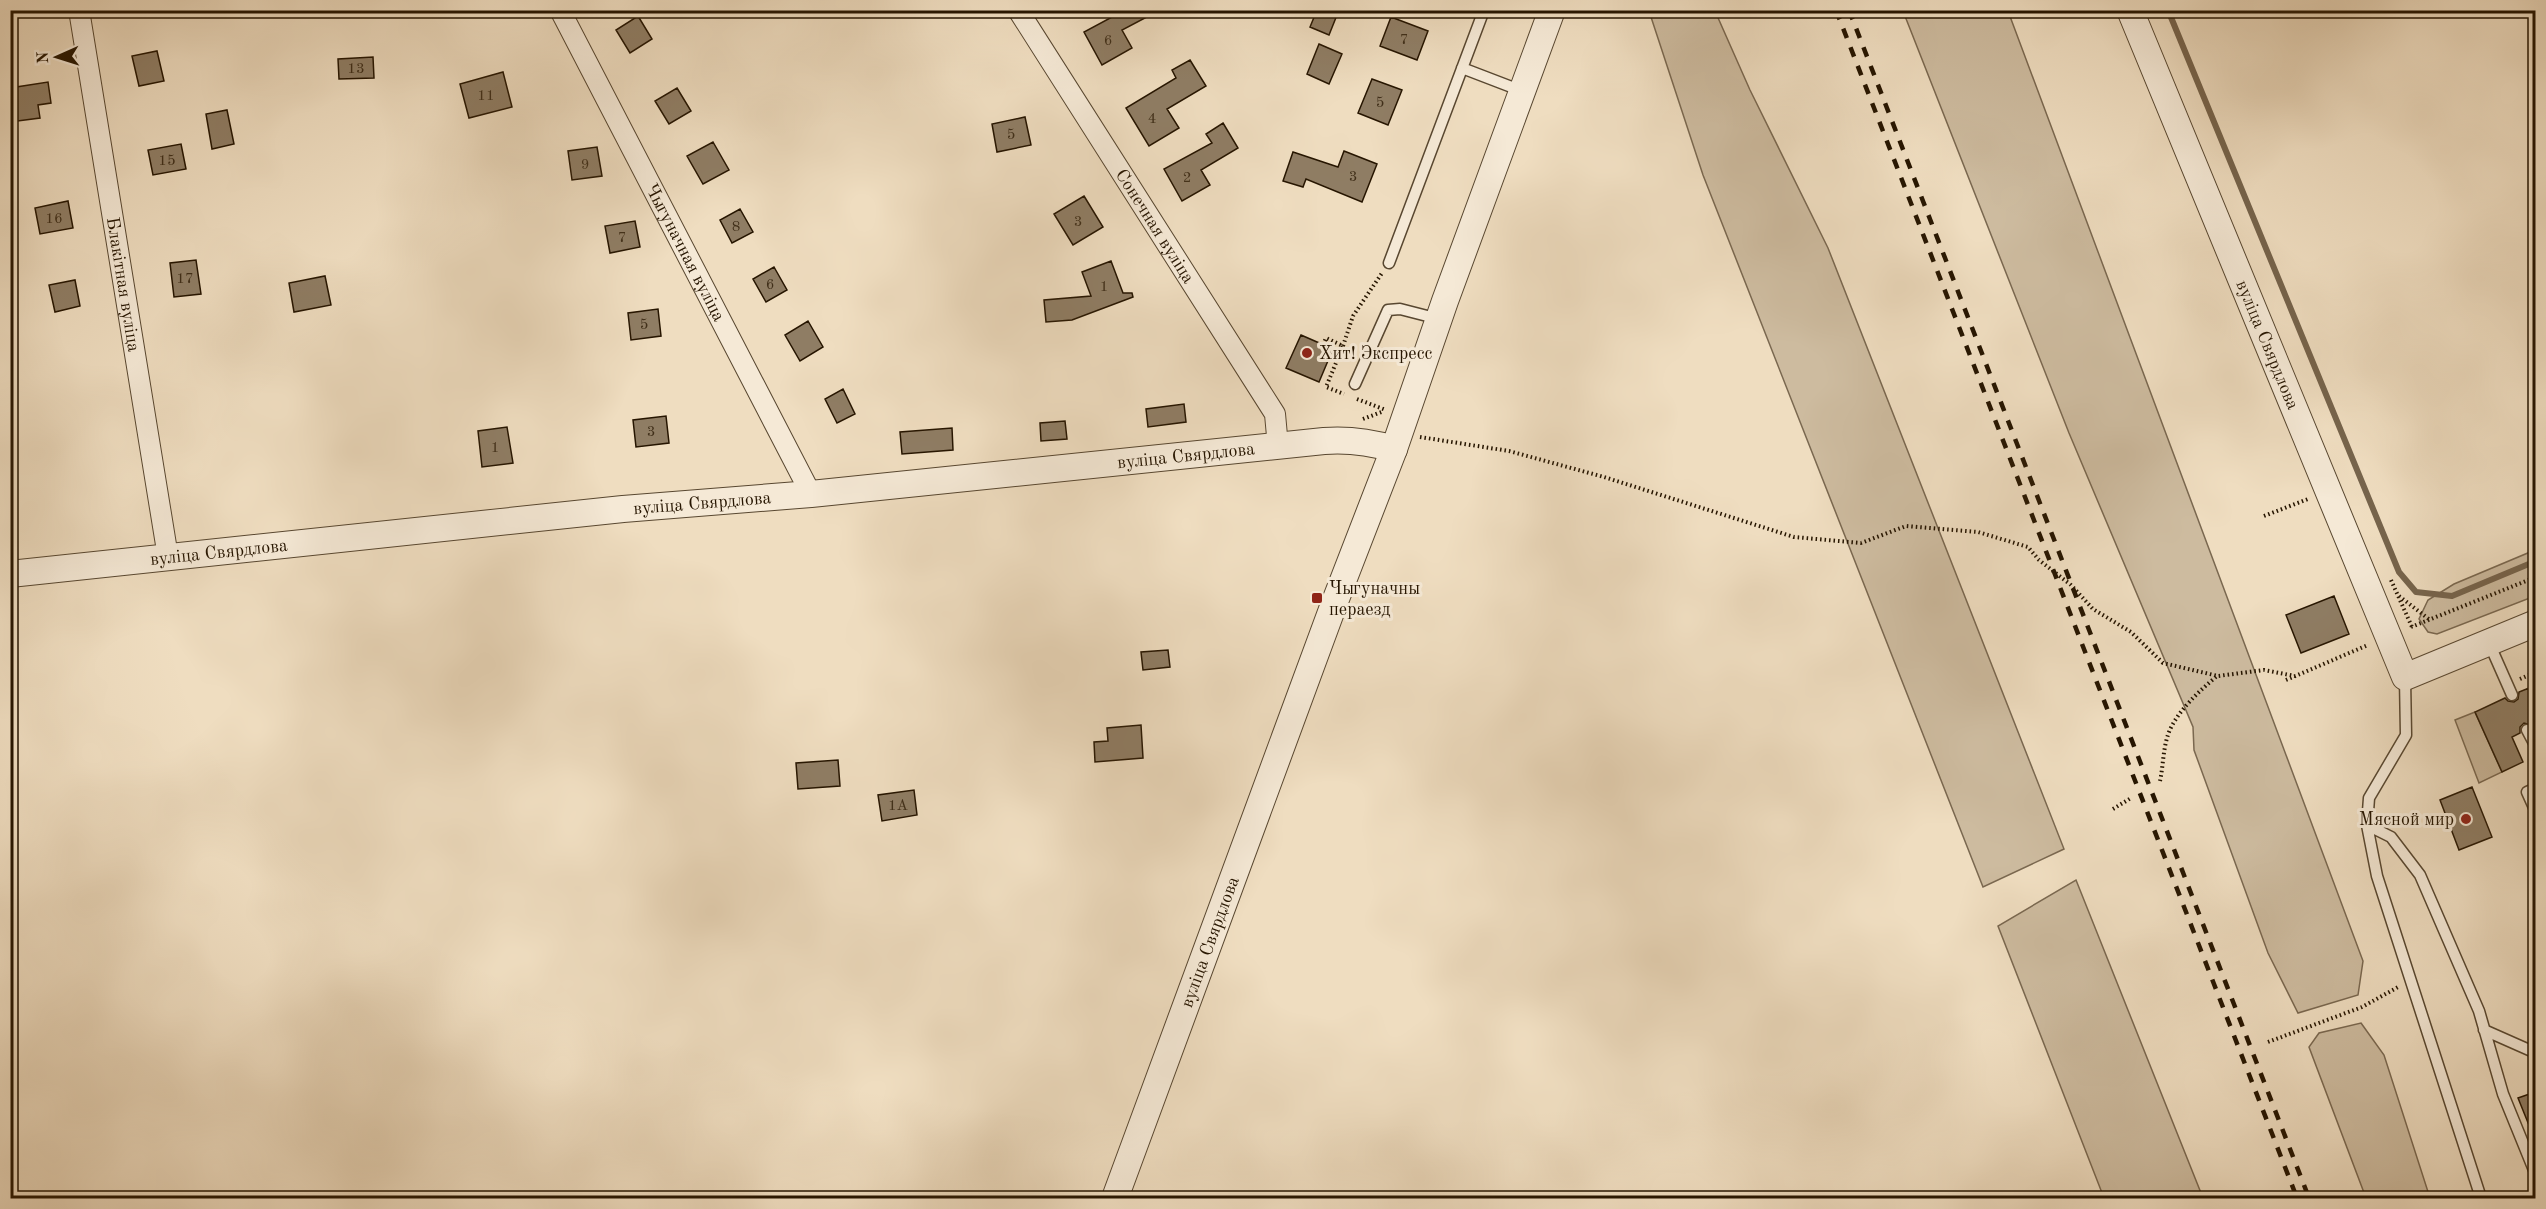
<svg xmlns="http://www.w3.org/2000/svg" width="2546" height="1209" font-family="'Old Standard TT',serif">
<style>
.green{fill:#cdbb9f;stroke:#7a6850;stroke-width:1.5}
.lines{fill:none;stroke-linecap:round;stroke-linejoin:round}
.stream{stroke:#76644c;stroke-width:6}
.building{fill:#8f7d64;stroke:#261500;stroke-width:1.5}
.service-casing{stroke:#584730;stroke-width:13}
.minor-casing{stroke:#584730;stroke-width:22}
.tertiary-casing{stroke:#584730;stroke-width:28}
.path{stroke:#261500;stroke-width:4;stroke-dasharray:1.5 3;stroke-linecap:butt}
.service{stroke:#f5e9d6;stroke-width:10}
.minor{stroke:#f5e9d6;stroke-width:20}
.tertiary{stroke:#f5e9d6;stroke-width:26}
.rail{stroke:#261500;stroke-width:4.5;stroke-dasharray:10 10;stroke-linecap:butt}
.poi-dot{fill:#8f2418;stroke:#f5e9d6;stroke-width:2}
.labels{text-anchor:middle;stroke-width:6;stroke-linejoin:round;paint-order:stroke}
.number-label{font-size:15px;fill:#402f19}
.street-label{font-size:18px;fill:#261500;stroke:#f5e9d6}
.poi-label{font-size:18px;fill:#261500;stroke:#f5e9d6;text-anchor:start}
</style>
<rect width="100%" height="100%" fill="#efddc0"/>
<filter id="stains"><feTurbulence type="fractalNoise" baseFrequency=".00333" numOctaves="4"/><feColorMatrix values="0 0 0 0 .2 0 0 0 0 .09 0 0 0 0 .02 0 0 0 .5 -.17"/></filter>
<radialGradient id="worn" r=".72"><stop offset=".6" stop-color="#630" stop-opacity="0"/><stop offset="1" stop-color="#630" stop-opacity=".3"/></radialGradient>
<path class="green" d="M1649,11H1715L1750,90L1828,248L2064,849L1983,887L1703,175Z
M1903,11H2008L2363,961L2358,995L2298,1013L2268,953L2194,750L2193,727L2069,433Z
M2535,550V596L2437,634L2428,632L2419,619L2428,600L2454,584Z
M2475,712L2502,772L2479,783L2455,720Z
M2076,880L2203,1198H2104L1998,926Z
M2361,1023L2384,1055L2430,1198H2366L2309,1047L2319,1033Z"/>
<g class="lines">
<path class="stream" d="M2168,10L2399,572L2416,592L2452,596L2536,561"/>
</g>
<path class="building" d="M1125,10H1160L1122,30L1132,48L1102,65L1084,32Z
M1317,10H1339L1329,35L1310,27Z
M638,16L652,39L630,53L616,30Z
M1391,17L1428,31L1417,60L1380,46Z
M1319,44L1342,54L1329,84L1307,74Z
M157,51L164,81L139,86L132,56Z
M373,57L374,78L339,79L338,59Z
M1190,60L1206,86L1167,109L1179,128L1149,146L1126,108L1176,78L1172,70Z
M503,72L512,107L469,118L460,84Z
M1372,79L1402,90L1388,125L1358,113Z
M48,82L51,103L38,105L40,118L10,122V88Z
M677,88L691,111L669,124L655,101Z
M227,110L234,144L212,149L206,114Z
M1025,117L1031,145L997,152L992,124Z
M1223,123L1238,148L1201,170L1210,185L1182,201L1164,169L1212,143L1206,134Z
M713,142L729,170L703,184L687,156Z
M181,144L186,169L153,175L148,150Z
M597,147L602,176L572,180L568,151Z
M1344,151L1377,164L1362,202L1306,179L1303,187L1283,181L1293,152L1338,167Z
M1084,196L1103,227L1073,245L1054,214Z
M68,201L73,228L40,234L35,208Z
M740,209L753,232L732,243L720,220Z
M635,221L640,247L610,253L605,226Z
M196,260L201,294L174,297L170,263Z
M1111,261L1123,293H1132L1133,297L1072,320L1046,322L1044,300L1091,296L1082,272Z
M774,267L787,290L766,302L753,279Z
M325,276L331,305L294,312L289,283Z
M75,280L80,306L55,312L49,285Z
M658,309L661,336L631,340L628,313Z
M808,321L823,347L800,361L785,335Z
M1301,335L1333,349L1319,382L1286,368Z
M843,389L855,414L837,423L825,399Z
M1184,404L1186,422L1148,427L1146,409Z
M666,416L669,443L636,447L633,420Z
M1065,421L1067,439L1041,441L1040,423Z
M507,427L513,463L482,467L478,431Z
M952,428L953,450L902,454L900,432Z
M2334,596L2349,634L2301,653L2286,615Z
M1168,650L1170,667L1143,670L1141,652Z
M2529,688L2535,703V726L2524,723L2520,727V733L2512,737L2523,762L2502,772L2475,712L2505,698L2508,701L2514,702L2518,699L2519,692Z
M1141,725L1143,758L1095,762L1094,742L1108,741L1107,728Z
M838,760L840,786L798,789L796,763Z
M2472,787L2492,837L2459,850L2440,800Z
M914,790L917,815L882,821L878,795Z
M2535,1092V1140L2518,1098Z"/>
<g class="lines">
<defs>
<path id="service" d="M1462,68L1522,91
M1389,263L1484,10
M1355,384L1388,310L1400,309L1439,319
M2489,643L2512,695
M2405,678L2406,735L2369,798L2367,825L2377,876L2481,1198
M2527,730L2536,747
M2536,788L2527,792L2536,812
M2367,825L2391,837L2420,875L2479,1011L2503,1094L2536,1175
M2484,1030L2536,1053"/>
<g id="minor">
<path id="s1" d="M79,10L168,557"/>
<path id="s2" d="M560,10L811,494"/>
<path id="s3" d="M1018,10L1275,414L1278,447"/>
</g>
<g id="tertiary">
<path id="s4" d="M2130,10L2405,677L2536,623"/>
<path id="s5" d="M10,574L623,509L811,494L1324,441C1349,439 1370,442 1394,449"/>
<path id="s6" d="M1115,1198L1334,604L1394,449L1445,301L1552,10"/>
</g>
</defs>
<use href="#service" class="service-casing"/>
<use href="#minor" class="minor-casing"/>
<use href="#tertiary" class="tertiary-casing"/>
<path class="path" d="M1323,345L1326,338L1343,346L1326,387L1344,394
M1343,346L1353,316L1382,273
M1357,399L1386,410
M1363,419L1384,411
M1420,437L1509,451L1604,477L1794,537L1861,543L1906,526L1978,532L2028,547L2039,560L2071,585L2093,609L2131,632L2163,663L2218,676L2264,670L2295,676
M2264,516L2308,499
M2391,580L2412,627
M2399,596L2430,620
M2411,627L2536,577
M2520,679L2536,672
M2286,680L2368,645
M2160,781C2163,767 2163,752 2167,738C2173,715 2199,691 2217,676
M2113,809L2131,798
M2268,1042L2362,1007L2400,986"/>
<use href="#service" class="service"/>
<use href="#minor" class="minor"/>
<use href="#tertiary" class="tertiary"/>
<path class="rail" d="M1836,10L2297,1198
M1849,10L2309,1198"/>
</g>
<g class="poi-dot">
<circle cx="1307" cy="353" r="6"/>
<rect x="1311" y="592" width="12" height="12" rx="3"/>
<circle cx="2466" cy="819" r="6"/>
</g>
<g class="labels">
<g class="number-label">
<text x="1404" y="44">7</text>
<text x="1108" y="45">6</text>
<text x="356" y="73">13</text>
<text x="486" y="100">11</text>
<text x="1380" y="107">5</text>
<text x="1152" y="123">4</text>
<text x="1011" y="139">5</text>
<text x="167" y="165">15</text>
<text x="585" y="169">9</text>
<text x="1353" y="181">3</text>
<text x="1187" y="182">2</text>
<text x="54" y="223">16</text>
<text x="1078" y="226">3</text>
<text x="736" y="231">8</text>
<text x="622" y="242">7</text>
<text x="185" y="283">17</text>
<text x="770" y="289">6</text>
<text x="1104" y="291">1</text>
<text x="644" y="329">5</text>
<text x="651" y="436">3</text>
<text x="495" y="452">1</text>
<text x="898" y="810">1А</text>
</g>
<g class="street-label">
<text dy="6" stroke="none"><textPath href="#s3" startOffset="256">Сонечная вуліца</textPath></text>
<text dy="6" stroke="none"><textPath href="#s2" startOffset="273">Чыгуначная вуліца</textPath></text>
<text dy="6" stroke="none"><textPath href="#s1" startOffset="278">Блакітная вуліца</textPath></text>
<text dy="6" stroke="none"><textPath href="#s4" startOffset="362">вуліца Свярдлова</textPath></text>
<text dy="6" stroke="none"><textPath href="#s5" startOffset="1182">вуліца Свярдлова</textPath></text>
<text dy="6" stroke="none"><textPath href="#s5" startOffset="696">вуліца Свярдлова</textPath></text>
<text dy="6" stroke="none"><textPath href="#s5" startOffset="210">вуліца Свярдлова</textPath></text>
<text dy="6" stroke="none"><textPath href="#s6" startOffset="273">вуліца Свярдлова</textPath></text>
</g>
<g class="poi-label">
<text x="1319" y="359">Хит! Экспресс</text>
<text x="1329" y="594">Чыгуначны<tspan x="1329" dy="21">пераезд</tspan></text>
<text x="2454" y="825" text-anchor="end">Мясной мир</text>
</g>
</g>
<rect width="2546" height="1209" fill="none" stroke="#efddc0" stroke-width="36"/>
<rect x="12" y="12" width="2522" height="1185" fill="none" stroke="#261500" stroke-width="3"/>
<rect x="18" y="18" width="2510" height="1173" fill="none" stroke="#261500" stroke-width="1.5"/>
<g transform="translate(57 57) rotate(267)" stroke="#f5e9d6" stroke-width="4.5" paint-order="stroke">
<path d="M0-4.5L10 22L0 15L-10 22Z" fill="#261500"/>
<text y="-9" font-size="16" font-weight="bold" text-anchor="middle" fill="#261500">N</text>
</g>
<rect width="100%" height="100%" filter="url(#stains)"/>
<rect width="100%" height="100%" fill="url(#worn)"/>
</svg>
